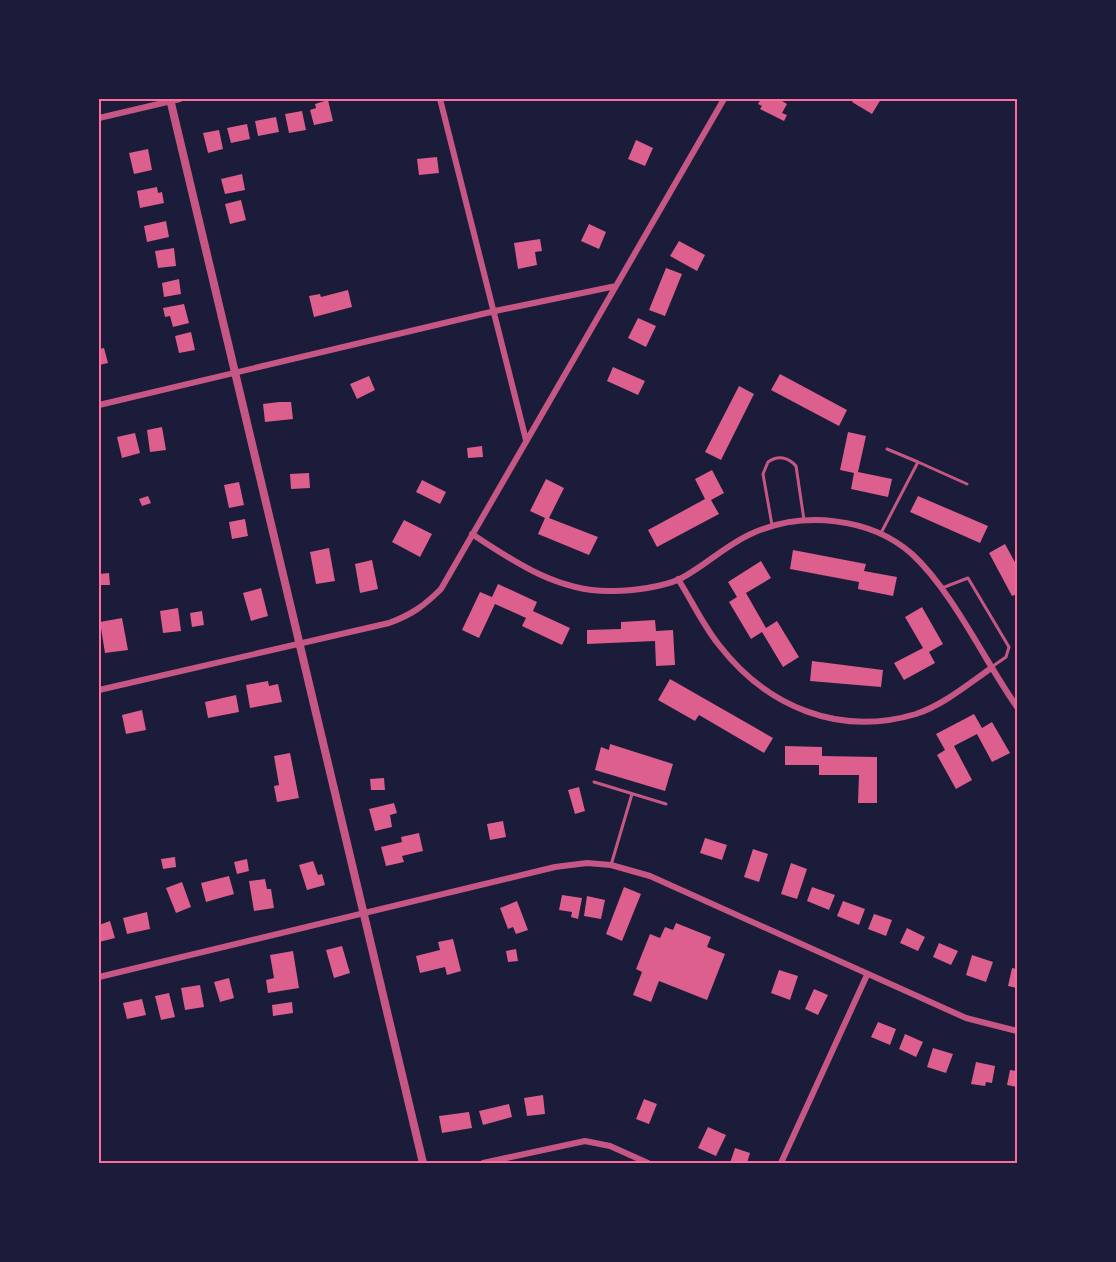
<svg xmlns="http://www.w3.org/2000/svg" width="1116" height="1262" font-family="Signika,sans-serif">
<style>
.building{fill:#dd5f8e}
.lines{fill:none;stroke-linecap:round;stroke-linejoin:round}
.service{stroke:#c65784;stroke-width:3}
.minor{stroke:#c65784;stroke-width:6}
.tertiary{stroke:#c65784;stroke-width:8}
.neatline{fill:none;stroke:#ff6b9d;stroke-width:2}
</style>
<rect width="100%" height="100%" fill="#1b1b3a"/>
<path class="building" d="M761,99H779L787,104L782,113L787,115L784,121L760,109L762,106L758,104Z
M854,99H881L872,114L852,102Z
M328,100L333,121L314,125L310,110L316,108L315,104Z
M302,111L306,130L289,133L285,114Z
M276,117L279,132L258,136L255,121Z
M247,124L250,139L231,143L227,128Z
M219,130L223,149L208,153L203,133Z
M636,140L653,148L645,166L628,159Z
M148,149L152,170L134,174L129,153Z
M437,157L439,173L419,175L417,159Z
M242,174L245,190L225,194L221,179Z
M157,187L158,193L162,192L164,203L140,208L137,191Z
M241,200L246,220L230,224L225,204Z
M166,221L169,237L147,242L144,226Z
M589,224L606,232L599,249L581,241Z
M540,239L542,251L535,252L537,265L518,269L514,243Z
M679,241L705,255L697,271L670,256Z
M174,248L176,266L158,268L155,251Z
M666,268L682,274L665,316L649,310Z
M179,279L181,294L164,297L162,283Z
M348,290L352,307L314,317L309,296L320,294L321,297Z
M184,304L189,323L173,327L170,316L165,317L163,308Z
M638,318L656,326L646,347L628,338Z
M191,332L195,350L179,353L175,336Z
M104,348L108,363L99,365V349Z
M613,367L645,381L638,395L607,381Z
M780,374L847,410L839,426L771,390Z
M369,376L375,390L357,399L350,384Z
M739,386L754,394L721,460L705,452Z
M279,402H291L293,419L265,422L263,404Z
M162,427L166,450L150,452L147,430Z
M848,432L866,436L858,472L892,479L888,497L851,489L854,473L840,470Z
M135,433L140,453L122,458L117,437Z
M482,446L483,457L468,458L467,448Z
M712,470L724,493L711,500L719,514L657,547L648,530L705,499L695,479Z
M309,473L310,488L291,489L290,474Z
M546,479L564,488L549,518L598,537L589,555L538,534L545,518L530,511Z
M422,480L446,492L440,504L416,492Z
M239,482L244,505L229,508L224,485Z
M148,496L151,503L142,506L139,499Z
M918,496L988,526L980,543L910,512Z
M245,519L248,536L232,539L229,522Z
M404,520L432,534L420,557L392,542Z
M1005,544L1017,566V594L1012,596L989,553Z
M329,548L335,581L316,584L310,552Z
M793,550L866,564L864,571L897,577L893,596L858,589L859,582L790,569Z
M372,560L378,589L360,593L355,564Z
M761,561L771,578L746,593L766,628L777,621L799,657L783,667L762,632L751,639L729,602L737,597L728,582Z
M109,573L110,585H99V574Z
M498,584L537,602L533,611L570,628L562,645L522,626L526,618L495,604L479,638L462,630L480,592L492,597Z
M261,588L268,616L251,621L243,593Z
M922,607L943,644L929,652L935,663L904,680L894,663L923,648L905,617Z
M178,608L181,631L163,633L160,611Z
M202,611L204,625L192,627L190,613Z
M122,618L128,650L105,653L100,622Z
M655,620L656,631L673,630L675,665L656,666L655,641L587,644V630L621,629V622Z
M812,661L883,670L881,687L810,681Z
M670,679L773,738L764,753L699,715L695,721L658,700Z
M268,681L269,686L278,684L282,702L250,708L246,685Z
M236,695L239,712L208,718L205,702Z
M142,710L146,730L126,734L122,715Z
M974,714L982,728L992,722L1010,753L992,762L977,734L954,746L972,780L956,789L937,755L945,750L936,734Z
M610,744L673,764L665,791L595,770L601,747L609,750Z
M785,746L822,747V756L877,757V803H858L859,775H819V765H785Z
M290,753L299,798L277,802L274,786L279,785L274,756Z
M384,778L385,790H371L370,779Z
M579,787L585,811L575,814L568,790Z
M394,803L397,813L390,815L392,827L375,831L369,809Z
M503,821L506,837L490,840L487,824Z
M419,833L423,851L402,856L404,862L386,866L381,847L402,842L401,837Z
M705,838L727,845L722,860L700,853Z
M753,849L768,854L759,882L744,877Z
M175,857L176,867L163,869L161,859Z
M247,859L249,871L237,874L234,862Z
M313,861L318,875L322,874L325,885L307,890L299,865Z
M791,863L807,869L797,899L781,894Z
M229,876L234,894L206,902L201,883Z
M265,879L267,889H271L274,908L254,911L249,881Z
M182,882L191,907L176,913L166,888Z
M624,887L641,894L622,941L606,934Z
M812,887L835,895L829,910L807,901Z
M562,895L582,898L578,919L571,917L572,912L559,910Z
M587,896L605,900L601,919L584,916Z
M517,901L528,930L516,934L513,927L508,929L500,908Z
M843,901L865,909L859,925L837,916Z
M147,912L150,929L127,934L123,918Z
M874,914L892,920L886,936L868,929Z
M110,921L115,938L99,942V925Z
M676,923L711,937L707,947L725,954L707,1000L659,981L651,1002L633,995L642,972L636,969L650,934L660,938L665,927L673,930Z
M907,928L925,937L918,951L900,943Z
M453,939L461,971L447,975L445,967L420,973L416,956L440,950L438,942Z
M939,943L958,951L951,965L933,957Z
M342,946L350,973L334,978L326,950Z
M516,949L518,961L508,962L506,951Z
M293,951L299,988L268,993L266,980L274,978L270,955Z
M972,955L993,962L986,982L966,975Z
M1012,968L1017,969V988L1008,986Z
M779,970L798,976L790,1000L771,993Z
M229,978L234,998L220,1002L214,982Z
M200,985L204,1007L185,1010L181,988Z
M814,989L828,995L818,1015L805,1009Z
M169,993L175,1017L161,1020L155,996Z
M142,999L146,1015L127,1019L123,1003Z
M292,1002L293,1013L273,1016L272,1005Z
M878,1022L896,1029L890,1045L871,1037Z
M905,1034L923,1042L916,1057L899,1049Z
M933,1048L953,1054L946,1073L927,1067Z
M976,1062L995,1066L992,1083L986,1082L985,1086L971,1084Z
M1010,1070L1017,1071V1087L1007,1085Z
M543,1095L545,1114L527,1116L524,1098Z
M644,1099L657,1104L649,1124L636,1119Z
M509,1104L512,1117L483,1125L479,1111Z
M469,1112L472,1128L442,1133L439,1116Z
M708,1127L726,1135L716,1156L698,1148Z
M735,1148L750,1153L747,1163H730Z"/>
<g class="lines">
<path class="service" d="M887,449L918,462
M772,525L763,474L768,462C778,455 788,457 796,466L804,520
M881,533L918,462L967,484
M942,588L968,578L1009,647L1006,657L993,666
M594,782L666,804
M611,865L632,794"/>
<path class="minor" d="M440,99L526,440
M99,118L180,99
M99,405L495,311L616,286
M472,534C514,562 560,593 613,591C633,591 662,587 680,579C705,566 727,544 753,533C803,511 870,517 912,554C953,592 984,660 1017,707
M678,579C692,601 703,625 719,645C767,707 839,737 916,714C943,705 967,685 990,669
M99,690L389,623C411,615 424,606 441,589L724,99
M99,977L555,867L587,863L611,865L650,876L966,1018L1017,1031
M483,1163L585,1141L610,1146L648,1163
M781,1163L867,975"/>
<path class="tertiary" d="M170,99L423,1163"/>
</g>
<rect width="1116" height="1262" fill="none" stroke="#1b1b3a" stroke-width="201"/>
<rect x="100" y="100" width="916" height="1062" class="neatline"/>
</svg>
